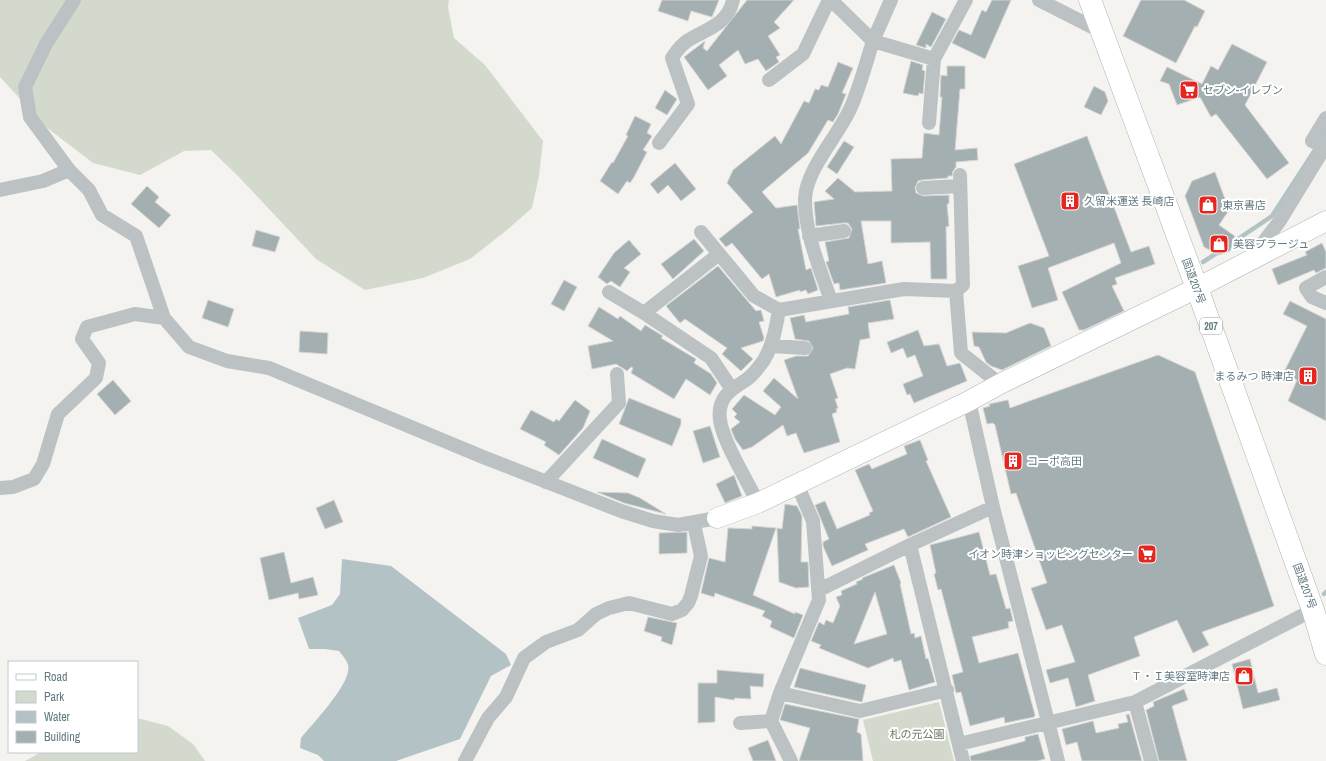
<svg xmlns="http://www.w3.org/2000/svg" width="1326" height="761" font-family="'Archivo Narrow','Noto Sans JP',sans-serif">
<style>
.green{fill:#d4d9ce}
.water{fill:#b3c3c5}
.lines{fill:none;stroke-linecap:round;stroke-linejoin:round}
.stream{stroke:#b3c3c5;stroke-width:4.5}
.building{fill:#a3afb1;stroke:#d5d4d2;fill-rule:evenodd}
.secondary-casing{stroke:#afb6b9;stroke-width:21}
.highway-casing{stroke:#b0b5b7;stroke-width:23}
.street{stroke:#bcc2c4;stroke-width:14}
.secondary{stroke:#fff;stroke-width:20}
.highway{stroke:#fff;stroke-width:22}
.labels{text-anchor:middle;stroke-width:4;stroke-linejoin:round;paint-order:stroke}
.shield{fill:#fff;stroke:#91a1a7;stroke-width:1}
.shield-label{font-size:10px;font-weight:bold;fill:#627981}
.poi-label{font-size:11px;fill:#627981;stroke:#fff;text-anchor:start}
.street-label{font-size:11px;fill:#627981;stroke:#fff}
.park-label{font-size:11px;fill:#6a7861;stroke:#fff}
</style>
<rect width="100%" height="100%" fill="#f4f3ef"/>
<path class="green" d="M0,0H449L448,7L454,38L485,65L543,141L539,176L532,208L507,230L470,259L423,278L365,290L316,259L238,176L211,150L184,151L140,175L93,163L46,127L0,77Z
M939,702L954,761H873L863,720Z
M137,718L168,726L193,744L205,761H25L41,752H137Z"/>
<path class="water" d="M342,559L391,566L506,654L511,665L491,676L460,739L396,761H324L318,755L300,748L301,738C312,724 353,682 348,665C347,660 342,655 339,651L325,649H309L298,618L332,605L340,594Z"/>
<g class="lines">
<path class="stream" d="M1229,245L1272,216L1326,133
M1203,262L1220,251
M1324,594L1326,592"/>
</g>
<path class="building" d="M662,0H719L712,17L691,11L688,21L658,11Z
M747,0H794L774,22L780,28L768,36L780,55L776,57L779,62L766,71L758,59L745,64L738,50L719,65L727,76L708,90L684,57L705,41L703,48L707,51Z
M992,0H1011L985,59L952,43L959,30L971,35L982,10L986,12Z
M1141,0H1184L1205,11L1197,27L1195,26L1176,63L1123,36Z
M932,12L946,19L931,47L926,44V48L916,45Z
M1232,44L1267,62L1245,105L1289,163L1267,179L1216,114L1211,117L1200,97L1177,105L1169,84L1160,81L1167,67L1202,84L1211,66L1218,70Z
M911,61L923,65L922,70L925,71L923,94L919,93L918,96L903,93Z
M838,62L853,68L842,93L846,94L838,114L833,122L828,120L808,153L762,192L776,208L797,205L800,229H798L806,270L811,268L818,290L808,294L806,290L800,292V290L776,297L769,274L762,279L732,243L726,247L719,239L753,212L727,183L733,170L775,136L781,144L804,101L809,103L815,89L819,90L821,85L828,87Z
M947,66H965V89H960L955,150L977,148L978,160L956,162V167L953,171L952,176H948V178L922,180L918,181L915,188L916,193L923,196L949,195V204H947L949,226L946,227L947,279H931L930,242L891,243V221H861L868,264L882,261L886,283L840,290L839,283L834,284L826,262L829,261L825,242L849,238L852,229L848,223H843L816,226L814,202L834,199L825,191L838,178L855,192L892,191L891,159L922,158L924,133L939,135L942,97H940L941,75L947,76Z
M1094,86L1105,92L1108,101L1101,115L1084,107Z
M665,90L677,99L667,115L655,108Z
M635,116L651,124L647,133L652,136L643,150L647,152L634,177L630,183L627,181L618,194L600,181L612,162L613,163L628,136L626,135Z
M1087,136L1131,252L1149,246L1155,264L1115,278L1117,284L1112,286L1124,311L1084,330H1079L1062,292L1121,263L1114,243L1048,268L1058,300L1032,308L1018,266L1049,256L1014,164Z
M844,141L854,147L837,174L827,167Z
M675,163L696,189L681,201L668,185L658,194L650,184Z
M1215,172L1229,210L1219,225L1236,237L1230,251L1219,255L1204,247L1185,196L1192,181Z
M147,186L159,197L155,202L171,215L159,228L131,204Z
M256,230L280,237L275,252L252,246Z
M694,239L704,251L673,279L661,264Z
M629,240L641,254L624,268L630,272L620,287L611,281L607,284L598,277L614,253Z
M1322,243L1326,252V268L1316,273L1314,270L1278,285L1272,269L1307,255L1305,252Z
M718,266L756,311L761,310L764,321L759,322L764,338L763,341L741,348L753,359L741,371L722,354L727,348L685,319L680,323L666,306Z
M564,280L577,287L564,311L551,304Z
M208,300L234,309L228,327L202,318Z
M890,300L894,319L868,323L870,338L860,340L855,369L847,368L830,374L838,398L835,399L838,408L836,409L837,412L832,414L840,442L804,453L796,433L787,436L783,425L752,447L743,450L735,439L731,429L740,422L734,417L737,414L732,409L744,395L775,415L781,407L763,391L774,378L798,399L784,360L796,356H808L813,348L809,341L795,339L790,318L804,315L806,322L849,314L848,307Z
M1290,301L1326,319V421L1288,401L1297,380L1284,372L1307,326L1283,314Z
M599,307L618,319L620,316L641,331L645,325L663,336L661,338L696,359L694,363L711,374L717,383L710,395L686,379L674,399L631,373L633,368L631,367L627,371L616,364L592,369L588,346L613,341L588,326Z
M1030,323L1044,328L1051,346L1002,370L991,366L986,362L979,347L974,346L972,332L1006,333Z
M918,330L924,346L939,344L947,366L960,363L967,381L914,403L910,394L907,395L903,384L923,376L915,355L907,358L903,348L891,353L887,342Z
M300,331L328,333L327,354L299,352Z
M1158,355L1195,372L1274,606L1202,632L1209,645L1193,653L1177,620L1134,637L1140,656L1088,675L1095,701L1076,707L1068,678L1050,683L1046,670L1075,662L1062,625L1046,630L1031,588L1047,583L1016,493L1011,494L995,425L993,423L987,424L983,408L990,406L989,404L1008,400L1010,408Z
M113,380L131,401L115,415L97,394Z
M629,398L681,419V424L672,446L619,424Z
M575,400L590,411L583,428L559,455L544,445L546,442L520,429L531,410L554,422L556,419L559,421Z
M710,426L720,457L703,463L693,431Z
M602,439L646,459L638,478L593,458Z
M920,440L928,460L926,461L951,517L908,537L904,529L865,544L868,550L832,566L823,546V542L829,539L815,505L825,501L837,529L870,515L869,513L873,511L855,470L869,464L872,469L907,454L904,446Z
M734,475L742,496L725,503L716,484Z
M597,492L628,493L640,498L666,514L624,503Z
M334,500L343,522L325,529L316,508Z
M785,504L797,506L802,516L801,562H808L809,587L796,588L779,582L777,528L782,529Z
M752,526L776,528L753,595L795,614V612L803,615L794,638L770,627L772,621L762,616L765,611L715,593L714,597L701,593L709,558L725,562L728,528L752,529Z
M687,532V553L659,554V533Z
M979,532L990,575L996,574L1006,609L1010,608L1013,621L1008,622L1009,628L972,637L979,663L1018,653L1035,715L1034,717L1005,723L1004,717L970,726L961,692L956,693L952,675L963,672L941,589L938,590L934,574L936,573L930,545Z
M284,552L291,583L313,577L318,595L299,599L298,593L269,600L260,558Z
M894,565L901,583L900,584L911,634L914,633L915,638L921,636L926,659L928,658L935,682L909,690L901,660L894,662L893,658L868,668L819,648L821,645L811,641L819,622L824,625L826,620L833,623L840,606L836,597L842,595L841,591L857,584L856,582L863,579L862,578ZM875,592L887,634L854,644Z
M648,617L677,623L672,645L661,641L662,637L644,631Z
M1250,659L1258,693L1277,688L1280,700L1243,709L1232,664Z
M800,668L866,685L862,702L794,687Z
M717,670L764,674L763,687L750,686L751,699L735,698L734,700L715,697V722L698,723V683H717Z
M1184,689L1188,700L1172,706L1187,761H1159L1146,710L1154,706L1153,702Z
M785,704L859,719L857,732L861,734L863,761H799L810,728L780,720Z
M1129,714L1142,761H1082L1077,742L1066,745L1062,729L1093,721L1096,733L1119,728L1118,724L1128,722L1126,715Z
M1038,734L1045,759L1037,761H971L970,756L1025,741V737Z
M768,740L776,761H753L748,748Z"/>
<g class="lines">
<defs>
<path id="secondary" d="M717,518L758,503L969,401L1000,384L1197,288L1326,221"/>
<path id="highway" d="M1090,0L1197,288L1313,610L1326,654"/>
</defs>
<use href="#secondary" class="secondary-casing"/>
<use href="#highway" class="highway-casing"/>
<path class="street" d="M74,0L46,44L25,87L30,117L69,170L89,190L102,215L136,236L164,318L189,347L227,361L269,368L483,457L621,511L653,521L678,525L717,518
M891,0L873,41L934,59
M1039,0L1102,32
M769,80L803,54L829,0
M929,123L934,59L966,0
M659,143L688,104L672,58C677,50 684,42 692,38C710,28 728,23 733,0
M1325,147L1312,141L1326,118
M923,188L960,186
M0,190L43,181L69,170
M701,232L754,296L779,310
M809,236L844,231
M1252,257L1279,222L1326,145
M1326,277L1306,288L1312,297L1326,303
M956,291L963,285L960,175
M609,292L644,313L711,358L731,388
M831,301C820,268 805,235 805,199C806,169 839,135 851,107C860,86 866,63 873,41L831,0
M644,313L719,254
M771,346L805,348
M969,401L993,507L1058,761
M546,482L619,403L617,374
M0,488L13,487L34,479L43,464L58,414L96,378L99,363L82,339L87,327L135,314L164,318
M758,503C748,482 723,442 720,420C717,398 730,390 746,380C753,375 759,367 764,360C773,345 776,327 779,310L904,289L956,291L961,353L1000,384
M910,545L963,761
M819,590L910,545L993,507
M780,693L860,711L947,690
M1135,702L1151,761
M740,723L771,721
M959,744L1135,702L1313,610
M465,761L488,718L506,697L524,658L546,642L578,630L596,614L609,608L629,603L672,614L682,610L688,603L691,596L701,556L694,524
M791,761L771,721L780,693L819,600L813,521L797,484"/>
<use href="#secondary" class="secondary"/>
<use href="#highway" class="highway"/>
</g>
<defs>
<symbol id="supermarket-square" viewBox="-11 -11 22 22"><rect x="-9" y="-9" width="18" height="18" rx="4" fill="#e5261e" stroke="#fff"/><path d="M-6-5.5h2.5l.6 2H6L4.5 2H-2.5L-4.4-4H-6ZM-1.5 3.2a1.3 1.3 0 1 0 .1 0ZM3 3.2a1.3 1.3 0 1 0 .1 0Z" fill="#fff"/></symbol>
<symbol id="building-square" viewBox="-11 -11 22 22"><rect x="-9" y="-9" width="18" height="18" rx="4" fill="#e5261e" stroke="#fff"/><path d="M-4-6H4V6H1V3H-1V6H-4ZM-2.5-4.3h1.7v1.8h-1.7ZM.8-4.3h1.7v1.8H.8ZM-2.5-1h1.7V.8h-1.7ZM.8-1h1.7V.8H.8Z" fill="#fff"/></symbol>
<symbol id="shop-square" viewBox="-11 -11 22 22"><rect x="-9" y="-9" width="18" height="18" rx="4" fill="#e5261e" stroke="#fff"/><path d="M-5-2.5h2.3a2.7 3.5 0 0 1 5.4 0H5L5.5 6h-11ZM-1.5-2.5h3a1.5 2.3 0 0 0-3 0Z" fill="#fff"/></symbol>
</defs>
<g fill-rule="evenodd">
<use href="#supermarket-square" x="1178" y="79" width="22" height="22"/>
<use href="#building-square" x="1059" y="190" width="22" height="22"/>
<use href="#shop-square" x="1197" y="194" width="22" height="22"/>
<use href="#shop-square" x="1208" y="233" width="22" height="22"/>
<use href="#building-square" x="1297" y="365" width="22" height="22"/>
<use href="#building-square" x="1002" y="450" width="22" height="22"/>
<use href="#supermarket-square" x="1136" y="543" width="22" height="22"/>
<use href="#shop-square" x="1233" y="665" width="22" height="22"/>
</g>
<g class="labels">
<rect class="shield" x="1200" y="318" width="22" height="16" rx="3"/>
<g class="shield-label">
<text x="1211" y="330">207</text>
</g>
<g class="poi-label">
<text x="1203" y="94">セブン-イレブン</text>
<text x="1084" y="205">久留米運送 長崎店</text>
<text x="1222" y="209">東京書店</text>
<text x="1233" y="248">美容プラージュ</text>
<text x="1294" y="380" text-anchor="end">まるみつ 時津店</text>
<text x="1027" y="465">コーポ高田</text>
<text x="1133" y="558" text-anchor="end">イオン時津ショッピングセンター</text>
<text x="1230" y="680" text-anchor="end">Ｔ・Ｉ美容室時津店</text>
</g>
<g class="street-label">
<text transform="translate(1194 281) rotate(70)" y="4">国道207号</text>
<text transform="translate(1305 586) rotate(70)" y="4">国道207号</text>
</g>
<g class="park-label">
<text x="917" y="738">札の元公園</text>
</g>
</g>
<rect x="8" y="661" width="130" height="92" fill="#ffffff" stroke="#c0c9cd"/>
<rect x="16" y="674" width="20" height="6" fill="#ffffff" stroke="#c0c9cd"/>
<text x="44" y="681" font-size="12" fill="#627981">Road</text>
<rect x="16" y="691" width="20" height="12" fill="#d4d9ce" stroke="#c0c9cd"/>
<text x="44" y="701" font-size="12" fill="#627981">Park</text>
<rect x="16" y="711" width="20" height="12" fill="#b3c3c5" stroke="#c0c9cd"/>
<text x="44" y="721" font-size="12" fill="#627981">Water</text>
<rect x="16" y="731" width="20" height="12" fill="#a3afb1" stroke="#c0c9cd"/>
<text x="44" y="741" font-size="12" fill="#627981">Building</text>
</svg>
